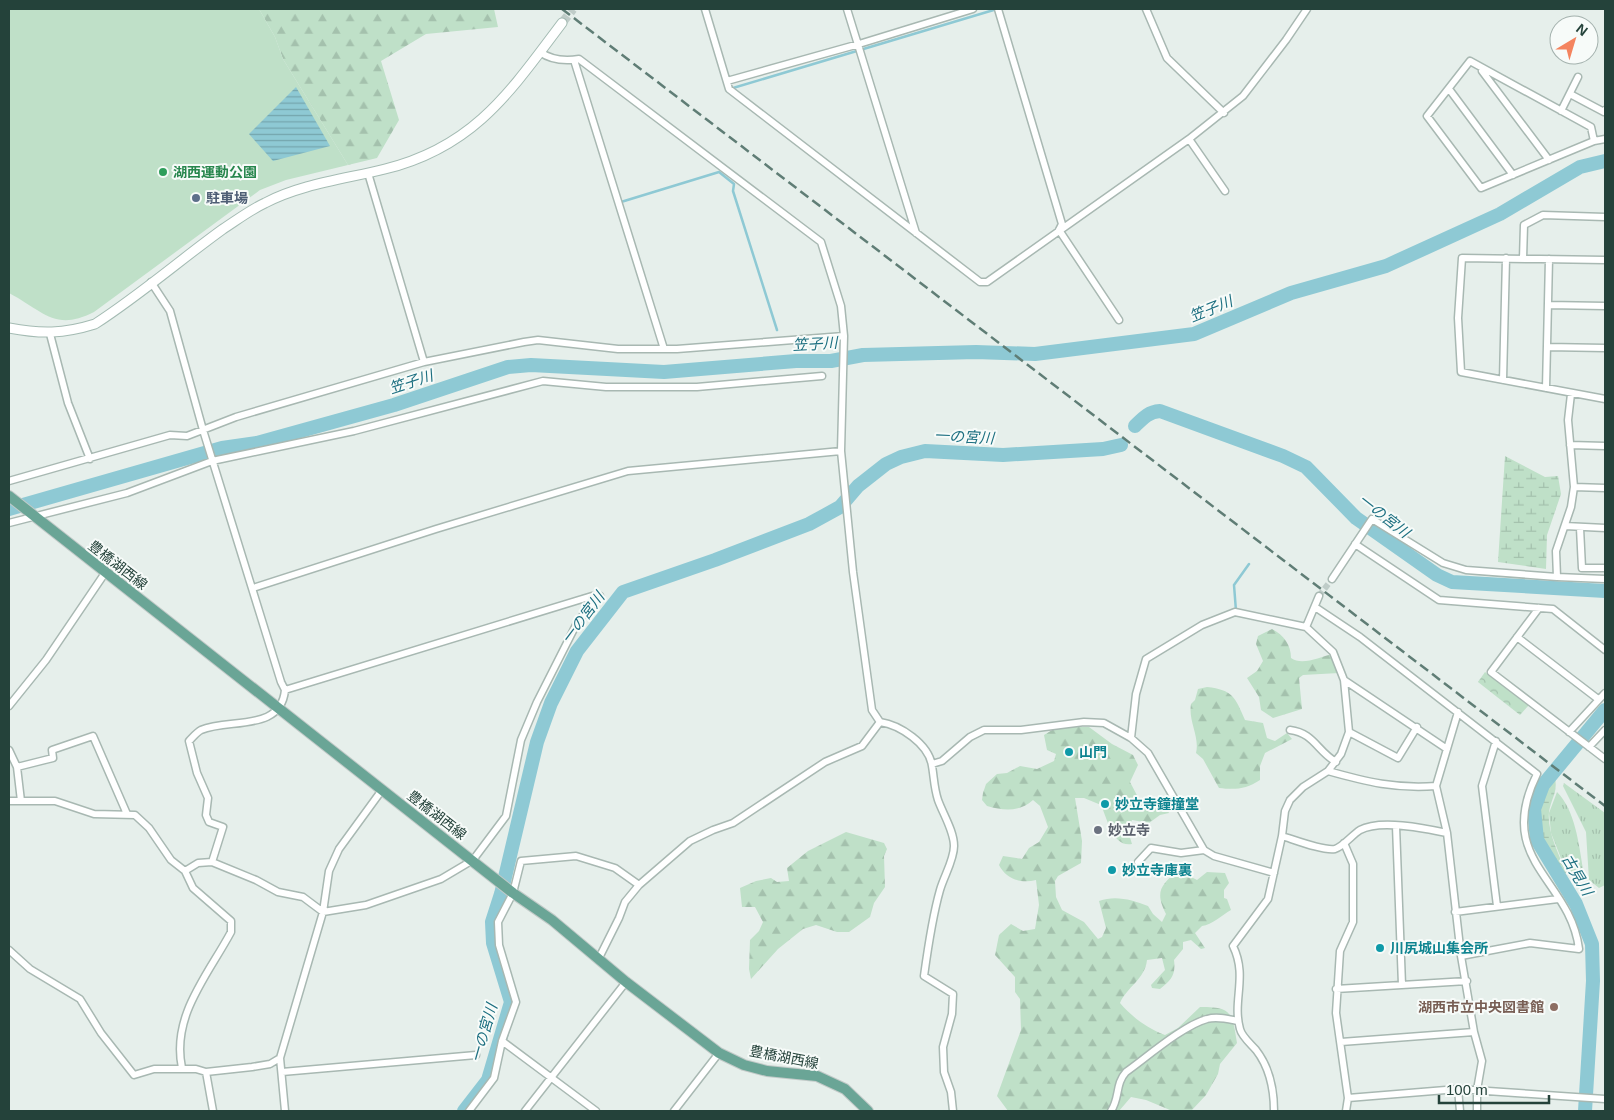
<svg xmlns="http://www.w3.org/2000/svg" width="1614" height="1120" font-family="Arial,'Noto Sans JP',sans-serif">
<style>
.grass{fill:url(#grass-tufts)}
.forest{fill:url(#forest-firs)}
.wetland{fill:url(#wetland-marsh)}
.park{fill:url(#park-crowns)}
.pitch{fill:#bfe0c8}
.water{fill:url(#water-rules)}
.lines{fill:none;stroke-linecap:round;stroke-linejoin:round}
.stream{stroke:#8ec9d4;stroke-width:2.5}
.river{stroke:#8ec9d4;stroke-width:14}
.street-tunnel{stroke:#bfccc8;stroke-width:6;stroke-dasharray:6 3;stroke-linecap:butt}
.secondary-tunnel{stroke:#bfccc8;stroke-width:9;stroke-dasharray:9 4.5;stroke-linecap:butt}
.street-casing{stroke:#a8b8b2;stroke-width:9}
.secondary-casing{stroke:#a4bbb3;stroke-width:11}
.primary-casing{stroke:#c2cac8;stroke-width:12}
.street{stroke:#fff;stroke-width:6}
.secondary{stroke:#fff;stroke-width:9}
.primary{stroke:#6aa596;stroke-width:10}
.rail{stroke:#5f7d75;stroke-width:2.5;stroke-dasharray:10 5;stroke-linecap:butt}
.leisure-dot{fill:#2e9e5b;stroke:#f7fbf9;stroke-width:2}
.service-dot{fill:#5c6f8a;stroke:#f7fbf9;stroke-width:2}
.culture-dot{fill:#0f9aa8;stroke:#f7fbf9;stroke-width:2}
.worship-dot{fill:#6b7280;stroke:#f7fbf9;stroke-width:2}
.education-dot{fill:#8d6e63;stroke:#f7fbf9;stroke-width:2}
.labels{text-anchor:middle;stroke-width:4;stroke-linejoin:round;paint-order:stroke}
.leisure-label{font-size:14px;font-weight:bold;fill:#27864d;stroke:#f7fbf9;text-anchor:start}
.service-label{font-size:14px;font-weight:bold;fill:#4e5e75;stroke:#f7fbf9;text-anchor:start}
.street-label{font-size:14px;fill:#24423a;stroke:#f7fbf9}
.culture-label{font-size:14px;font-weight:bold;fill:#0d838f;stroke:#f7fbf9;text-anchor:start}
.worship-label{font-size:14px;font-weight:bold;fill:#5b616d;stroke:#f7fbf9;text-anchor:start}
.education-label{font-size:14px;font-weight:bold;fill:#785e54;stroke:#f7fbf9;text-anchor:end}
.water-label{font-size:15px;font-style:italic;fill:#1c6f80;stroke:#f7fbf9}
</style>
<defs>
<pattern id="grass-tufts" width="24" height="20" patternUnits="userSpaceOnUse" patternTransform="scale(1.25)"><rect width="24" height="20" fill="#bfe0c8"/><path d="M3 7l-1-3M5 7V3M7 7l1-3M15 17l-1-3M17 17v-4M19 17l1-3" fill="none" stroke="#a4c1ad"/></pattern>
<pattern id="forest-firs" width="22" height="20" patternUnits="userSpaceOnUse" patternTransform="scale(1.25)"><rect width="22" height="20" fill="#bfe0c8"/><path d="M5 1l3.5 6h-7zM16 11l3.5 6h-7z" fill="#a4c1ad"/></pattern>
<pattern id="wetland-marsh" width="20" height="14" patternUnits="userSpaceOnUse" patternTransform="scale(1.25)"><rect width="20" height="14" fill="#bfe0c8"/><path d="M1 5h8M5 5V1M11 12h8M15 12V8" fill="none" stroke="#a4c1ad"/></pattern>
<pattern id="park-crowns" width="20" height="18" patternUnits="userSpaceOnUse" patternTransform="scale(1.25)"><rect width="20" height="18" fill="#bfe0c8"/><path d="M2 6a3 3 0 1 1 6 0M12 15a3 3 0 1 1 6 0" fill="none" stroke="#a4c1ad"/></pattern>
<pattern id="water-rules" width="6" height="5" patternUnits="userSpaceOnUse" patternTransform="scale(1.25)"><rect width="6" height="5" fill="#8ec9d4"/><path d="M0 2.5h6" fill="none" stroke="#74a5ad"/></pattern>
</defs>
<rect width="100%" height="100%" fill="#e6efeb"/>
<path class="grass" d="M1564,783L1605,813V885L1599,888L1589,880L1586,832L1563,786Z
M1557,792C1575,810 1579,844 1583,869L1568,876L1551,833L1549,813Z"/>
<path class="forest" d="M259,9H494L498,27L426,34L381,61L399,120L377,158L348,165L283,59L275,37Z
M1272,629C1284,635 1291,645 1291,658C1302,666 1320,657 1332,654L1339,673L1303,675L1299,678L1302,709L1273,718L1261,710L1259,697L1247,678L1257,671L1263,661L1256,644L1258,636Z
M1207,687C1233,690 1235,697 1245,720L1263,723L1267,738L1275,741L1287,733L1292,739L1265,753L1260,766V780C1246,789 1236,790 1219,788L1203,759L1196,753C1200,737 1188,721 1191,704L1195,700L1198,689Z
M1057,727H1089L1112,744L1133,755L1138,765L1130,782L1141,803L1166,807L1169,813L1160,815L1149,823L1132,820L1128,831L1132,844C1113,848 1107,818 1101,805L1084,798H1075L1082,841L1081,863L1058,876L1055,881L1056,897L1062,910L1084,922L1098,939L1102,937L1106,928L1099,901C1116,895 1132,900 1148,906L1153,914L1162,922L1166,914C1155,892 1160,886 1178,870L1197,880L1207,872L1225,873L1229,883L1224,890V898L1227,899L1231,910C1222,915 1212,925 1202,926L1195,933L1205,948L1201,949L1191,940L1183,942V949L1174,960C1176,975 1171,980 1160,989L1152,988L1151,985L1165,970L1162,958L1147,960C1145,979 1127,987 1120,1003C1133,1018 1147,1028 1165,1035L1178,1028L1200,1007C1232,1007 1232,1012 1237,1043L1220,1064L1218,1074L1206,1095L1192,1110H1170L1146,1100L1131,1097L1119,1111H1008L997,1096L1021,1030L1020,999L1015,992V977L995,955L999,935L1011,924L1023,931L1035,929L1039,905L1036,880C1021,884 1006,879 999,865L1003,856L1022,859L1029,848L1039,842L1048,827L1040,806L1033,800C1020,812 1004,811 987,806L982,800L983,793L986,784L997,774L1007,773L1020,766L1037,769L1054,761L1056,754L1047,750L1044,735Z
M846,832L884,843L887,849L884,856L885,887L874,903L870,917L849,932H837L816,925L803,929L778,949L751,979L749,969L750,940L759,931L763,922L755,907H742L740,888L756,881L771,878L777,882L789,881L787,868L808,851Z"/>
<path class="wetland" d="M1505,456L1545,477L1558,476L1561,494L1547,535L1546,569L1498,562Z
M1555,778C1558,792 1551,799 1549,812C1547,832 1559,854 1566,873L1564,874C1557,865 1549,855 1544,845C1534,825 1541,793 1555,778Z"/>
<path class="park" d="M1485,672L1529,705L1520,715L1478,682Z"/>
<path class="pitch" d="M9,9H259L275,37L283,59L348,165L286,180L260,190L94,312C55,332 43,311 9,293Z"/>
<path class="water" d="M296,87L330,146L273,161L249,134Z"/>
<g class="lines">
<path class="stream" d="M733,88L997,9
M621,202L719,172L734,184L733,191L777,330
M1236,611L1234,585L1249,564"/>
<path class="river" d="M1135,426C1143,418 1148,412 1160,411L1283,456L1306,467L1356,518L1437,575L1452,582L1605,591
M9,509L222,448L257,443L394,405L508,367L531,365L664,372L796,361H831L863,355L976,352L1035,354L1194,334L1291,293L1386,266L1500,214L1580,167L1605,161
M464,1111L488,1080L511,1002L493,943L492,922L501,894L537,742L551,703L577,651L623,592L715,560L809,524L840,507L858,486L886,464L901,457L925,451L1003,455L1103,449L1121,445
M1585,1111L1593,981L1592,944L1576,904L1537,840L1534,809L1543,785L1605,710"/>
<path class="street-tunnel" d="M1319,596L1332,579"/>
<path class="secondary-tunnel" d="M562,23L573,9"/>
<defs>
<path id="street" d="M705,9L729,89L980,282H987L1189,139L1243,96L1286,40L1307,9
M847,9L916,233
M998,9L1062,224L1059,230
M1146,9L1167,58L1224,113
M540,52C551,60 566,61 579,59L821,242L841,306L844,336L841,451L853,572L872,710L880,722C900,725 929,744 932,766C934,777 934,788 938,800C943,814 954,831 954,846C954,860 944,876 940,890C932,918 928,947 924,976L953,994L952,1014L943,1047L944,1072L951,1092L953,1111
M574,60L664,349
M1482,71L1549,160
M727,81L859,44L973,9
M1449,89L1513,175
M1570,94L1604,112L1605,110
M1561,111L1578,77
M1189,139L1225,191
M1594,141L1591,127L1470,61L1427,116L1481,188L1594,141L1605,139
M368,173L424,362
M1059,230L1119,320
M1523,259L1524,225L1543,215L1605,217
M1605,260L1462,258L1458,318L1461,372L1605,399
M151,282L170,311L203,430L281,682L285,690C281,732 230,718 201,730C197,732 193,737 189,741L197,773L208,798L206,815L209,822L223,827L212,862
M1548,305L1605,306
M50,334L68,403L90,459
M1547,347L1605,348
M1503,380L1506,258
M1546,388L1549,259
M1570,445L1605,446
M9,481L170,435L187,436L236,417L424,362L524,342L538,340L618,349H677L844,336
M1574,487L1605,488
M9,523L127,493L212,461L354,431L543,381L606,387H697L822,376
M1565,526L1605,528
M1580,528L1582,568H1605
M1355,544L1439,600L1553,609L1605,650
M1557,577L1605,579
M1332,579L1372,519L1443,563L1466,570L1557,577L1556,551L1571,507L1574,487L1568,420L1571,394
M253,588L436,529L628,471L841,451
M1315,607L1360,637L1537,774C1494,861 1570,878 1579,949L1530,943L1461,956
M1539,608L1491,672L1605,759
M1306,627L1319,596
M1517,637L1598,699
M1344,680L1447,749
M285,690L592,596H600
M9,706L46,660L105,573
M1458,712L1436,786L1447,833L1461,956L1474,1032L1482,1061L1477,1090V1111
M1290,730C1314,733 1317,751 1336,762
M1349,732L1398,758L1417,727
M1569,732L1605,693
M1131,738L1136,694L1146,659L1202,625L1235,612L1306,627L1333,652L1344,680L1349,732L1341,754L1328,771L1303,787L1290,800L1285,811L1282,836L1268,899L1233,946C1248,977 1232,1000 1240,1029C1242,1037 1251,1044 1256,1050C1270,1068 1274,1089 1274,1111
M1496,741L1482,786L1497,906
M1589,747L1605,730
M9,750L17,767L21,801
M932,764L942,761L970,737L984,730H1021L1084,722L1104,723L1131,738L1148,753L1204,850L1214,856L1274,873
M17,767L53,758L52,750L93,736L127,814
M1328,771C1367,782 1396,789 1436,786
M9,801H55L94,814L135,815L149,828L171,860L185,871L193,888L231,921V932C208,975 171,1016 182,1068
M1396,826L1402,985
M1282,836C1295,840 1323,851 1335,849C1344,846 1352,835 1360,830C1380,819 1424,828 1447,833
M1344,843L1353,864V922L1340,951L1336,1013L1348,1098L1346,1111
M1138,862L1151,848L1181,853L1204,850
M185,871L198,863L212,862L256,880L278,892L303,897L323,912L366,905L441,879L473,860L506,816L521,740L537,702L578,621L600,596
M1455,912L1558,899
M9,950L30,969L80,999L101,1033L134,1075L154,1069H196L206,1072L252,1067L270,1064L280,1058
M598,960L619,918L625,902L639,885L690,841L713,830L733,823L825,762L862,746L880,722
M1336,989L1467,981
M502,1041L596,1111
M1341,1042L1474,1032
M206,1072L213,1111
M282,1072L476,1055
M1458,1089L1460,1111
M1348,1098L1458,1089L1605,1099
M285,1111L280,1058L323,912L329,871L339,849L382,790
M469,1111L494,1078L502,1041L516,1002L499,945L498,922L513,893L521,861L576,856L615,868L639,885
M525,1111L626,982
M674,1111L719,1053
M1111,1111C1120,1098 1115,1084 1126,1072C1147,1057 1184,1025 1207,1019C1217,1016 1228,1019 1238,1021"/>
<path id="secondary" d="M9,328C41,334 63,334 95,324C140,295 180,260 223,229C237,220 250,210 265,203C301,184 345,179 385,169C474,147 510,92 562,23"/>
<path id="primary" d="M9,496L513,893L552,920L626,982L719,1053L744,1065L767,1071L817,1076L845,1089L868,1111"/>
</defs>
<use href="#street" class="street-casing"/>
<use href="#secondary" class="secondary-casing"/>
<use href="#primary" class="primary-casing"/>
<use href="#street" class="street"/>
<use href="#secondary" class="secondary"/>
<use href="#primary" class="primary"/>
<path class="rail" d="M562,9L1605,806"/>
</g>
<circle class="leisure-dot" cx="163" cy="172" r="5"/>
<circle class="service-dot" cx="196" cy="198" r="5"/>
<g class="culture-dot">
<circle cx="1069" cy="752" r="5"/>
<circle cx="1105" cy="804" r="5"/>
<circle cx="1112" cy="870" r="5"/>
<circle cx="1380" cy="948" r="5"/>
</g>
<circle class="worship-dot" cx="1098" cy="830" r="5"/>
<circle class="education-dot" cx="1554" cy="1007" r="5"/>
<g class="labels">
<g class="leisure-label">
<text x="173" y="177">湖西運動公園</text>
</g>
<g class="service-label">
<text x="206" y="203">駐車場</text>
</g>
<g class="street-label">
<text transform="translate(118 565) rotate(38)" y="5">豊橋湖西線</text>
<text transform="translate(437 815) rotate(38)" y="5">豊橋湖西線</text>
<text transform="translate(784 1057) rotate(11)" y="5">豊橋湖西線</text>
</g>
<g class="culture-label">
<text x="1079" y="757">山門</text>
<text x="1115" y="809">妙立寺鐘撞堂</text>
<text x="1122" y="875">妙立寺庫裏</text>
<text x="1390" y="953">川尻城山集会所</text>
</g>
<g class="worship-label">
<text x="1108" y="835">妙立寺</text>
</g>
<g class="education-label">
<text x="1544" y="1012">湖西市立中央図書館</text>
</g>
<g class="water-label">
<text transform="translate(1211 309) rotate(-22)" y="5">笠子川</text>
<text transform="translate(815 344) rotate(-3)" y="5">笠子川</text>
<text transform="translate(411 382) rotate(-18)" y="5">笠子川</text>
<text transform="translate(964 437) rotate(3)" y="5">一の宮川</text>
<text transform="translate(1384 516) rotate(38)" y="5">一の宮川</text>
<text transform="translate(583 618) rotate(-53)" y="5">一の宮川</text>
<text transform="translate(1577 875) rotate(59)" y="5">古見川</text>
<text transform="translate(484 1033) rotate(-74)" y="5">一の宮川</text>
</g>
</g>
<rect width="1614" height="1120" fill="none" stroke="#24423a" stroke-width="20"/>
<g transform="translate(1574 40) rotate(38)"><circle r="24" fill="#f7fbf9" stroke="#a3b1ad"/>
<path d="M0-4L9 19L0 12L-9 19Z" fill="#f4845f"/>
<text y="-8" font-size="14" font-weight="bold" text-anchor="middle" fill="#24423a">N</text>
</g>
<path d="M1439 1095v8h110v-8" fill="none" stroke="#24423a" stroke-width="2.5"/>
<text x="1446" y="1095" font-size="15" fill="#24423a" stroke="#f7fbf9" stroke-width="4" paint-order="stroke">100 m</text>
</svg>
